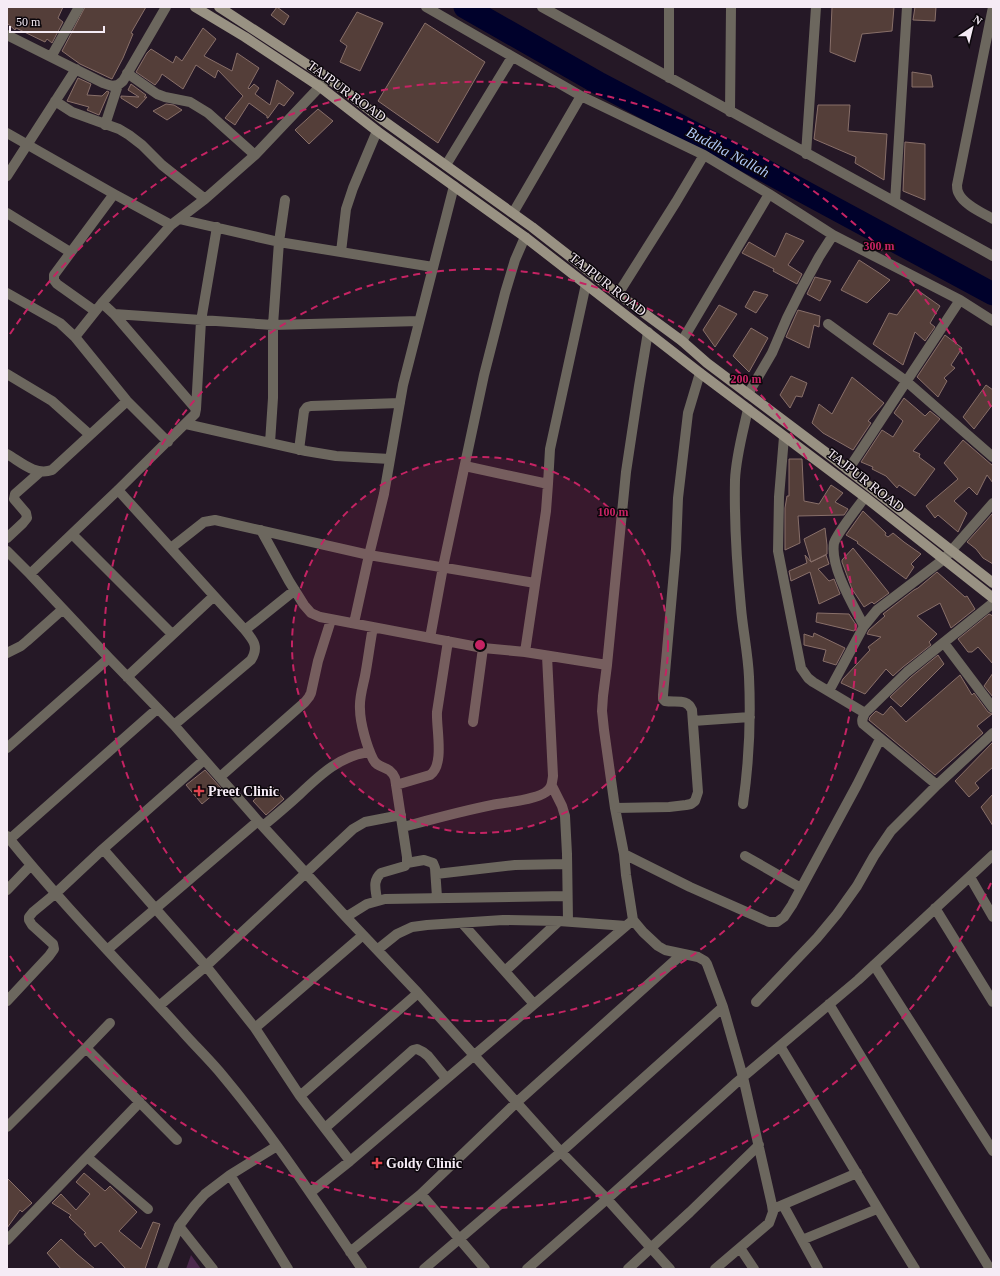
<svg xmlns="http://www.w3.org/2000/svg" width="1000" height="1276" font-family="'Times New Roman',serif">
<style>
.green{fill:#4c294d}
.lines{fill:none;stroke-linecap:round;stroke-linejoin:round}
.river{stroke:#00012b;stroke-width:23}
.building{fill:#543e39;stroke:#886f69}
.minor{stroke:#6c675e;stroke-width:10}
.secondary{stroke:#999283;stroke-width:10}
.ring{fill:none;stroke:#c52363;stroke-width:2;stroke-dasharray:7 5}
.health-dot{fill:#e0444e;stroke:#0b060b;stroke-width:1.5}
.labels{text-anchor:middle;stroke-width:3;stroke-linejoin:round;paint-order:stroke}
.street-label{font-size:14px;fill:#f5ebf5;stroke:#0b060b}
.poi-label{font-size:14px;font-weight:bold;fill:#f5ebf5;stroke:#0b060b;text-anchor:start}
.water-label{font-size:15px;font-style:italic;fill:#b0caf9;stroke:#0b060b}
.centre{fill:#c52363;stroke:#0b060b;stroke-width:2}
.ring-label{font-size:12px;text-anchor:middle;font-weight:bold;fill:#c52363;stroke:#0b060b;stroke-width:3;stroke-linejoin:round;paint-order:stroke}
</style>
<rect width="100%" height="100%" fill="#251826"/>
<path class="green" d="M191,1255L201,1269H186Z"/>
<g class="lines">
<path class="river" d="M465,7L600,84L760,168L993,294"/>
</g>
<path class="building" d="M7,7H63L58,18L63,22L52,43L47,39L45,42L16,28L15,30L7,23Z
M85,7H146L131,33L133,34L123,58L112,79L80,64L62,51Z
M277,7L289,16L284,25L271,15Z
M832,7H894L892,31L862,34L855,62L830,52Z
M915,7H936L935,21L913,20Z
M357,12L383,23L360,71L340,62L347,46L340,41Z
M425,23L485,62L438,143L378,101Z
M203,28L216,39L204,56L232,71L237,53L259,68L248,88L249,89L254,84L259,88L255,94L270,105L277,80L294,93L284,106L279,103L268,118H267V116L249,103L235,125L225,118L243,96L218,70L215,78L196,65L183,89L162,74L159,80L155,85L136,72L147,53L151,49L173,63L176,56L182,61Z
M912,72L931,75L933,87H912Z
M78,78L91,84L87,95L102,96L107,91L109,92L99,115L87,110L89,107L67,101Z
M131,84L146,95L144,97H147L137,108L121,98V96L139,97L128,90Z
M166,104L174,105L182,110L167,120L153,111Z
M818,105H850L848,131L887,134L884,180L855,163L856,157L814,139Z
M318,109L333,121L309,144L295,130Z
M905,142L925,144V200L903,191Z
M786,233L804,241L788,265L802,274L797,284L773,271L774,269L742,253L749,242L775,257Z
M859,260L890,280L867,303L841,290Z
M815,277L831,281L820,301L807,294Z
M916,289L940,306L930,323L935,327L925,341L915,332L903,365L873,344L889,313L897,315Z
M754,291L768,295L756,313L745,307Z
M719,305L737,314L715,347L703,330Z
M798,310L820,316L819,327L814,325L809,348L786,337Z
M751,328L768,338L749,372L733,356Z
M945,335L962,348L951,365L955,368L944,378L947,381L938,397L917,377Z
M791,376L807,383L802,397L796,396L790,408L780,395Z
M852,377L884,403L868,421L871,423L853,450L823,433L812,423L819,404L832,414Z
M986,385L993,390V404L974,429L963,417Z
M904,398L925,416L930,411L940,419L913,451L920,454L919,457L935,469L915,496L899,485L897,488L886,476L872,469L873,467L861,462L882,430L893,437L903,421L894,413Z
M963,440L993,466V483L987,475L977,495L969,487L954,501L967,513L958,532L938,515L935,518L926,506L958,479L944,463Z
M789,459H802L804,501L819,504L831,485L843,493L835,502L848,509L844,515L798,516L800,543L785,550V508L787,496H789Z
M863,511L886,533L885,535L888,537L893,533L904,542L921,554L911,564L914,567L906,579L857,543L858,542L846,535Z
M993,513V564L983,558L976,549L967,542Z
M825,528L827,545V554L811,562L804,539Z
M853,548L889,593L874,604L872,602L864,607L852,589L842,562V560Z
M805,555L811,562L826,555L829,564L818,569L829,581L834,579L840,594L819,604L810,572L791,581L789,571L807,563Z
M937,572L965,597L967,596L975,609L951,628L940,603L917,616L937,634L929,642L931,645L903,667L893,676L886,669L865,694L841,683L843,679L870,650L868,647L881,637L867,634L869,630L885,616L883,614L914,590L918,588Z
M817,613L849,614L857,626L854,631L816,622Z
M989,614L993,616V664L978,647L972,652H968L958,639Z
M814,633L845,648L836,665L823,661L826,650L804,645V634L813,637Z
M938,655L944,664L901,707L890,697L911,677Z
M993,673V697L984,686Z
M960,675L972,695L974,693L988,712L992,714L977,726L983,733L935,775L869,720L870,717L876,711L883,715L891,706L906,722Z
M993,742V767L975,783L979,788L969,797L955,781Z
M205,770L221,788L202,804L186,785Z
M271,785L284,799L266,815L253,801Z
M993,794V826L981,807Z
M84,1173L105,1191L110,1186L137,1212L119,1231L141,1249L153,1222L160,1224L145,1269H126L101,1242L95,1247L84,1234L86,1233L69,1217L71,1215L52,1203L61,1194L76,1210L90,1194L76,1182Z
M7,1178L32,1203L22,1212L20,1210L7,1228Z
M61,1239L77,1254L95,1269H61L47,1253Z"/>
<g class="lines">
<path class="minor" d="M426,7L581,96L704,155L769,194L833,235L960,300L993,321
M542,7L993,256
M669,7V78
M993,7L957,185C957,188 957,191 959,194C964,205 983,213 993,219
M7,35L103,83L112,86L118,85L123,81L166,7
M51,57L79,7
M127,73L157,94L165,97L190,102L208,113L255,155
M55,101L72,112L119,129L129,135L142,145L162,165L205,199
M730,112L731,7
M105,125L118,85
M7,133L114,194L171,225L205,199L255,155L328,78
M806,154L816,7
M446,165L512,57
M7,176L76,69
M895,202L907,7
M7,213L70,252
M513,213L581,96
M179,219L279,242L433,267
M341,252L346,209L353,188L377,131
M7,293L60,323L75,337L127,401L168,442
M618,294L676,202L704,155
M102,303L114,314L196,409
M95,311L57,284L54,280V275L114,194
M114,314L273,325L419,321
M828,324L906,381L993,457
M648,332L639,386L626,472L607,665L603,696L602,711L604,730L615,808L624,854L626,875L633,920L643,932L658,946L665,950L698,957L705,961L707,964L723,1007L743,1077L772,1205L773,1212L769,1223L715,1269
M75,337L102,303L171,225
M682,341L769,194
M7,374L52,401L90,435L127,401
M748,394L772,353L787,318L801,290L819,257L833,235
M186,424L306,451L336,456L390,459
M784,437L779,497L778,551L801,668L808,678L813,682L865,713
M270,443L273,398V325L279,242L285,200
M299,450L304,411L307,407L311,406L400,403
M7,454C21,462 35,476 52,470L90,435
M465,466L548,484L546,511L525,652
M848,470L960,300
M548,484L550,449L586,284
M118,490L245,630C254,641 259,647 251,660L174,725
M261,530L289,581L304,605L311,613L320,617L483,648L525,652L607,665
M72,534L172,634
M7,538L23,523L27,518L26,513L14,499L15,494L40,472
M171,548L204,522L215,520L369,555L535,583
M7,551L30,574L109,658L174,725L258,821L346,917L418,993L561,1152L607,1199L670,1269
M30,574L118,490L195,414L196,409L201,321L217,227
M354,623L369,555L384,494L403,385L454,186
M864,626C853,605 830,567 834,543C837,533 858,507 865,497
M373,627C370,643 368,660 365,676C363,686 359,698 360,709C360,723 367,747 373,759C378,770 389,764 395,778L407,857V863L405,866L381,873C372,881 376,890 377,900
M245,630L295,590
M430,638L443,567L484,375L505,293L515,260L525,237
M944,643L993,708
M7,653L21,646L27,641L63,609
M127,677L214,596
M829,691L864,626L877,610L944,559L993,503
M693,721L750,717
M473,722L483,648
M7,748L109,658
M204,760L103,849L206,966L255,1028L300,1096L350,1161
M220,777L305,702L309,697L311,693L318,661L331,620
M396,785L430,775C445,765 436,728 437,712L448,641
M937,785L863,724C861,720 863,717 865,713L907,672L993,603
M552,786L562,806L565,816L567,854L568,921
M743,804C749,762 751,720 749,677C748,654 743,631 741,608C737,566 734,523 735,480C736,456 743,432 748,409
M615,808L669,807L686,805L691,804L695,801L698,792L692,710C687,698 676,703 665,701L663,699V695L676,549L678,498L688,413L700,373
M263,826C275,816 288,805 300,794C320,775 341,755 370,752
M403,827C433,819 462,811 492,805C507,802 535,800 546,792C552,788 552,783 553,776L547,656
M7,836C62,904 123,966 182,1031C195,1046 210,1060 223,1076C274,1137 317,1203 362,1269
M10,839L157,709
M624,854L690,887L769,922H777L784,917L792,905L857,785L880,739
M745,856L801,888
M407,863L424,860L433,863L435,868L437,897
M436,874L515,865L567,864
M970,877L993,917
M7,890L31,865
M935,908L993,1002
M346,917L367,904L385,899L567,896
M462,923L534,1004
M107,950L258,821
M377,950L397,934L412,927L427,925L503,920L559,921L626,926
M874,965L993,1151
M505,971L559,921
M7,1001L49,956L54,949L53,944L32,925L29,920V917L33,912L56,893L103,849
M756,1002L817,938L837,914L857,886L874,856L891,831L937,785L993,733
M829,1004L990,1269
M159,1006L206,966L353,829L365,822L401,815
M255,1028L363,935
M780,1046C825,1120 869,1195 915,1269
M86,1048L177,1140
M300,1096L418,993
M7,1127L86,1048L110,1023
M325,1128L413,1050L417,1049L423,1052L428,1056L446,1078
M87,1157L148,1209
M230,1175L288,1269
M311,1192L350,1161L633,920
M421,1194L485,1269
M783,1205L818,1269
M773,1209L857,1173
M179,1226L213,1269
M7,1240L140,1102
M802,1240L877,1209
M740,1248L754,1269
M350,1252L421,1194L517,1102L682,954
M162,1269L179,1226L195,1205L205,1194L230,1175L277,1146
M424,1269L561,1152L723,1007
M527,1269L607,1199L737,1082L858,980L993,855
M628,1269L690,1212L759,1145"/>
<path class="secondary" d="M195,7L245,37L319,86L377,131L525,237L700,373L865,497L993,598
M219,7L328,78L384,121L532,227L618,294L682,341L707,363L828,454L993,583"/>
</g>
<circle cx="480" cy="645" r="188" fill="#c52363" fill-opacity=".12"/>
<g class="ring">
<circle cx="480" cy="645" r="188"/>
<circle cx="480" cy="645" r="376"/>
<path d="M991 883A564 564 0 0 1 10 956M10 334A564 564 0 0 1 991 407"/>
</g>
<g class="health-dot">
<path d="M197 785h4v4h4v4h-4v4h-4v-4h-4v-4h4z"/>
<path d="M375 1157h4v4h4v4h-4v4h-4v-4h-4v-4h4z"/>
</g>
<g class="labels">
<g class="street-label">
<text transform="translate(347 91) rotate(36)" y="5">TAJPUR ROAD</text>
<text transform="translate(608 284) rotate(38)" y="5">TAJPUR ROAD</text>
<text transform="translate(866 480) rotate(38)" y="5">TAJPUR ROAD</text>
</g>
<g class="poi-label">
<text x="208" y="796">Preet Clinic</text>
<text x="386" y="1168">Goldy Clinic</text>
</g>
<g class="water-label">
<text transform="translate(728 152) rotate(28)" y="5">Buddha Nallah</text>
</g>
</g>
<circle cx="480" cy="645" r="6" class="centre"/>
<g class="ring-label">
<text x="879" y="250">300 m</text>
<text x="746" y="383">200 m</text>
<text x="613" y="516">100 m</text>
</g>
<rect width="1000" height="1276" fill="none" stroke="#f5ebf5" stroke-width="16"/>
<g transform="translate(972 28) rotate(35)" stroke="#0b060b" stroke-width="3" paint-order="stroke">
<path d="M0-3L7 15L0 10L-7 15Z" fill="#f5ebf5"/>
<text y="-6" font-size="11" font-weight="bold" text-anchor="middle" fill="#f5ebf5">N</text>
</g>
<path d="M10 26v6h94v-6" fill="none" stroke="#f5ebf5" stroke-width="2"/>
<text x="16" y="26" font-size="12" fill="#f5ebf5" stroke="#0b060b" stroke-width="3" paint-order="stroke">50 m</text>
</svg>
